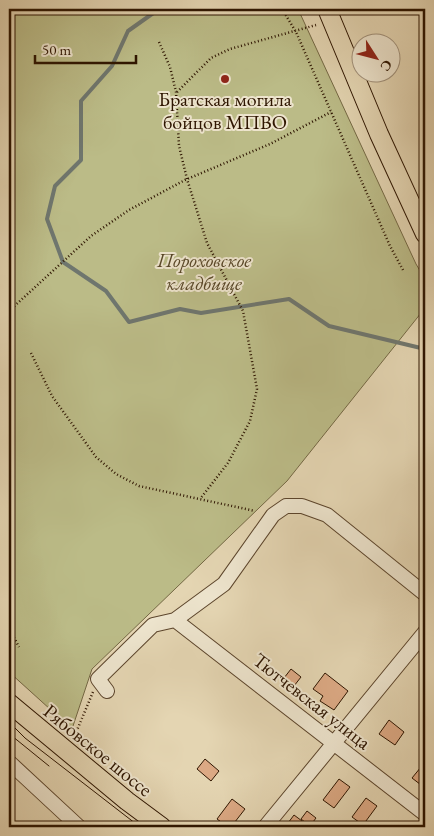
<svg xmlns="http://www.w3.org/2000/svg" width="434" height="836" font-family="'EB Garamond',serif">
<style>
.green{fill:#bbbb87;stroke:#746844}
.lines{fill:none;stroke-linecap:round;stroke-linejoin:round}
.stream{stroke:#6f766e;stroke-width:4}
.building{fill:#dca984;stroke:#2e1500}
.minor-casing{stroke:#5c452c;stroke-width:16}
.major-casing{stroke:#2e1500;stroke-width:20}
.path{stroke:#2e1500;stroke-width:2.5;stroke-dasharray:1 2.5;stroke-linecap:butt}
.minor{stroke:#ede4cd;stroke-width:14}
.major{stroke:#e4d5b2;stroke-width:18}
.tram{stroke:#2e1500;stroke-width:1}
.poi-dot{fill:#8f2418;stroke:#ede4cd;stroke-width:2}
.labels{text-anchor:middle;stroke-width:4;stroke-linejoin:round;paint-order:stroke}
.poi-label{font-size:20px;fill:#2e1500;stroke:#ede4cd}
.park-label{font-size:20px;font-style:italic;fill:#584728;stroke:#ede4cd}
.street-label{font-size:20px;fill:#2e1500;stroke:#ede4cd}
</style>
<rect width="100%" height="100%" fill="#e4d5b2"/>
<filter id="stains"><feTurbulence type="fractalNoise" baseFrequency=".004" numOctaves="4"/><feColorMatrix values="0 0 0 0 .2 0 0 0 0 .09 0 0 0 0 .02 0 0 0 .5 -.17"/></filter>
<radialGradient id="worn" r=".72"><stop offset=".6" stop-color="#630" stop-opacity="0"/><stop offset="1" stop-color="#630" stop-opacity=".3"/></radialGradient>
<path class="green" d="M9,9H298L416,264L425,279V308L287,481L92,669L72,729L9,672Z"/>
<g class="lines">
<path class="stream" d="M159,9L128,31L112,66L81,101V160L55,186L47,219L63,262L106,291L129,322L180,309L201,313L289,299L329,326L425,349"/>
</g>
<path class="building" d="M9,321L13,330L9,332Z
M291,669L301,677L294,686L284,678Z
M325,673L348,691L334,710L320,701L323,696L313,689Z
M389,720L404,732L395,745L379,734Z
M205,759L219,771L211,781L197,769Z
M421,767L425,770V788L412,778Z
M339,779L350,787L334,808L323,800Z
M366,798L377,806L363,825L352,817Z
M232,799L245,809L231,827H228L217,819Z
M307,811L316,818L310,826L301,819Z
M294,815L310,827H285Z"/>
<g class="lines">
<defs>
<path id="minor" d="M175,620L425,814
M107,691L98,679L153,625L175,620L224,584L273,515L286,506H302L327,515L425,594
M9,762L79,827
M265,827L425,632"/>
<path id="major" d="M327,9L379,134L425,234
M9,703L127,801L162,827"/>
</defs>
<use href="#minor" class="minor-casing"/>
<use href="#major" class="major-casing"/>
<path class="path" d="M282,9L296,32L390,246L403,270
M159,42L170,67L176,92L179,146L187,179L207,243L243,311L257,389L250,421L228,463L200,499
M177,92L211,58L230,49L316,25
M9,311L91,236L129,210L185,180L270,144L331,112
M31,353L52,396L96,457L116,474L139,486L255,511
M9,628L19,647
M75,735L93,692"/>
<use href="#minor" class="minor"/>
<use href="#major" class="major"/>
<path class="tram" d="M9,722L25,738L140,827
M12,736L49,766"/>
</g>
<circle class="poi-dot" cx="225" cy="79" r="5"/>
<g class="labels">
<g class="poi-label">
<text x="225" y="106">Братская могила<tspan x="225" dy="23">бойцов МПВО</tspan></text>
</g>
<g class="park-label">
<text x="204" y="267">Пороховское<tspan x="204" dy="23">кладбище</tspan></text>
</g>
<g class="street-label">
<text transform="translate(312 701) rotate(38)" y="7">Тютчевская улица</text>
<text transform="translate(98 750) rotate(39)" y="7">Рябовское шоссе</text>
</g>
</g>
<rect width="434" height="836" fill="none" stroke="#e4d5b2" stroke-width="30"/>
<rect x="10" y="10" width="414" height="816" fill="none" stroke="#2e1500" stroke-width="2.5"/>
<rect x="15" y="15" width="404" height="806" fill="none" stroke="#2e1500"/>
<g transform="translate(376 58) rotate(126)"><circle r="24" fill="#ede4cd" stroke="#a1917b"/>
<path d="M0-4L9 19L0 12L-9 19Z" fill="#8f2418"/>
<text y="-8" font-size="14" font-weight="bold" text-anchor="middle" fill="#2e1500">С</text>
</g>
<path d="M35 55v8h101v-8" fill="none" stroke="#2e1500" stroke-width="2.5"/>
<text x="42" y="55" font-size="15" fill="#2e1500" stroke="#ede4cd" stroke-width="4" paint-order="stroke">50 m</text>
<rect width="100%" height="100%" filter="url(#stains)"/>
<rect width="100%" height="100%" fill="url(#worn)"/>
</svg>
